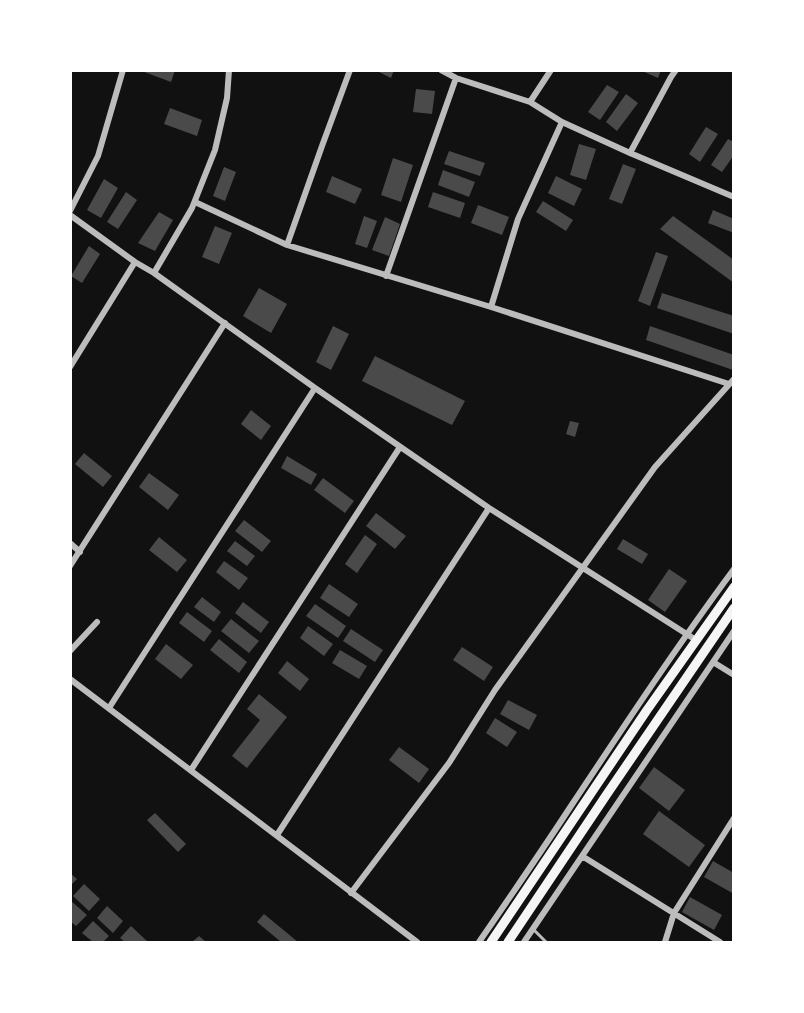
<svg xmlns="http://www.w3.org/2000/svg" width="804" height="1013" font-family="'Golos Text',sans-serif">
<style>
.building{fill:#4a4a4a}
.lines{fill:none;stroke-linecap:round;stroke-linejoin:round}
.service{stroke:#bcbcbc;stroke-width:3}
.minor{stroke:#bcbcbc;stroke-width:6}
.trunk{stroke:#f5f5f5;stroke-width:9}
</style>
<rect width="100%" height="100%" fill="#111"/>
<path class="building" d="M139,70H175L171,82Z
M375,70H394L391,78Z
M640,70H661L658,78Z
M607,85L619,92L600,120L588,112Z
M416,89L435,91L432,114L413,112Z
M626,94L638,103L617,131L606,122Z
M170,108L202,120L197,136L164,124Z
M706,127L718,134L700,162L689,154Z
M728,139L734,142V155L722,172L711,165Z
M579,144L596,149L586,180L570,175Z
M449,151L485,163L480,176L444,164Z
M393,158L413,165L401,202L381,195Z
M623,164L636,169L622,204L609,199Z
M224,167L236,172L225,201L213,196Z
M443,170L475,182L469,197L438,185Z
M332,176L362,189L355,204L326,192Z
M556,176L582,189L574,206L548,193Z
M104,179L118,188L101,218L87,210Z
M126,192L137,200L118,229L107,222Z
M433,192L465,203L460,218L428,207Z
M543,201L573,220L566,231L536,212Z
M478,205L509,217L502,235L471,223Z
M713,210L734,219V233L708,223Z
M159,212L173,220L155,251L138,243Z
M364,216L377,221L367,248L355,244Z
M673,216L734,260V283L660,229Z
M385,217L400,224L389,256L372,250Z
M215,226L232,233L219,264L202,257Z
M89,246L100,254L82,283L71,276Z
M656,252L668,256L650,306L638,301Z
M259,288L287,304L271,333L243,316Z
M662,293L734,316V334L657,308Z
M333,326L349,334L331,370L316,362Z
M650,326L734,355L733,370L646,340Z
M375,356L465,401L452,425L362,381Z
M251,410L271,426L261,440L241,424Z
M570,421L579,423L575,437L566,434Z
M84,453L112,476L103,487L75,464Z
M287,456L317,474L311,485L281,468Z
M149,473L179,495L168,510L139,487Z
M323,478L354,501L345,513L314,490Z
M376,513L406,536L395,549L366,526Z
M244,520L271,541L262,552L235,531Z
M365,535L377,544L357,573L345,564Z
M159,537L187,560L177,572L149,550Z
M623,539L648,554L642,564L617,549Z
M235,541L255,556L247,566L227,551Z
M224,561L248,578L239,590L216,572Z
M669,569L687,581L665,612L648,600Z
M329,584L358,604L349,617L320,598Z
M202,597L221,612L214,622L194,607Z
M243,602L269,622L261,633L235,613Z
M315,604L346,626L338,638L306,616Z
M187,612L212,631L204,642L179,623Z
M231,619L259,641L249,653L221,631Z
M308,626L333,644L324,656L300,638Z
M351,629L383,650L375,662L343,641Z
M219,639L247,662L239,673L210,650Z
M166,644L193,665L181,679L155,659Z
M462,647L493,667L484,681L453,660Z
M340,650L367,666L359,679L332,663Z
M287,661L309,679L300,691L278,673Z
M259,694L287,717L247,768L232,756L260,720L247,709Z
M508,700L537,715L529,730L500,714Z
M495,718L517,732L507,747L486,733Z
M399,747L429,769L419,783L389,760Z
M654,767L685,790L669,811L639,788Z
M659,811L705,845L689,867L643,834Z
M155,813L186,844L178,852L147,820Z
M713,861L734,873V894L704,877Z
M70,873L77,879L70,886Z
M84,884L100,899L89,911L73,896Z
M690,897L722,915L714,930L682,912Z
M70,900L87,915L76,926L70,921Z
M107,906L123,921L113,933L97,918Z
M264,914L298,942H281L257,922Z
M93,921L109,936L103,942H93L82,933Z
M131,926L147,941L145,942H125L120,938Z
M199,936L206,942H192Z"/>
<g class="lines">
<path class="service" d="M533,929L546,942"/>
<path class="minor" d="M441,70L456,78L530,102L562,122L630,153L734,197
M530,102L551,70
M630,153L671,77L676,70
M195,202L287,245L491,307L729,384
M70,211L98,156L123,70
M70,215L135,262L154,273L315,388L489,508L696,640
M287,245L322,146L350,70
M154,273L192,208L215,150L227,98L229,70
M386,276L456,78
M491,307L518,219L562,122
M70,367L135,262
M70,543L80,552
M70,566L225,323
M70,651L97,622
M713,662L734,675
M70,679L417,942
M109,708L315,388
M191,770L400,447
M277,835L489,508
M582,856L720,942
M351,893L449,763L495,690L655,467L734,379
M479,942C510,897 541,852 571,806C624,726 677,646 734,569
M524,942L734,631
M665,942L674,913L734,818"/>
<path class="trunk" d="M491,942L647,710L734,587
M508,942L607,794L734,608"/>
</g>
<rect width="804" height="1013" fill="none" stroke="#ffffff" stroke-width="144"/>
</svg>
